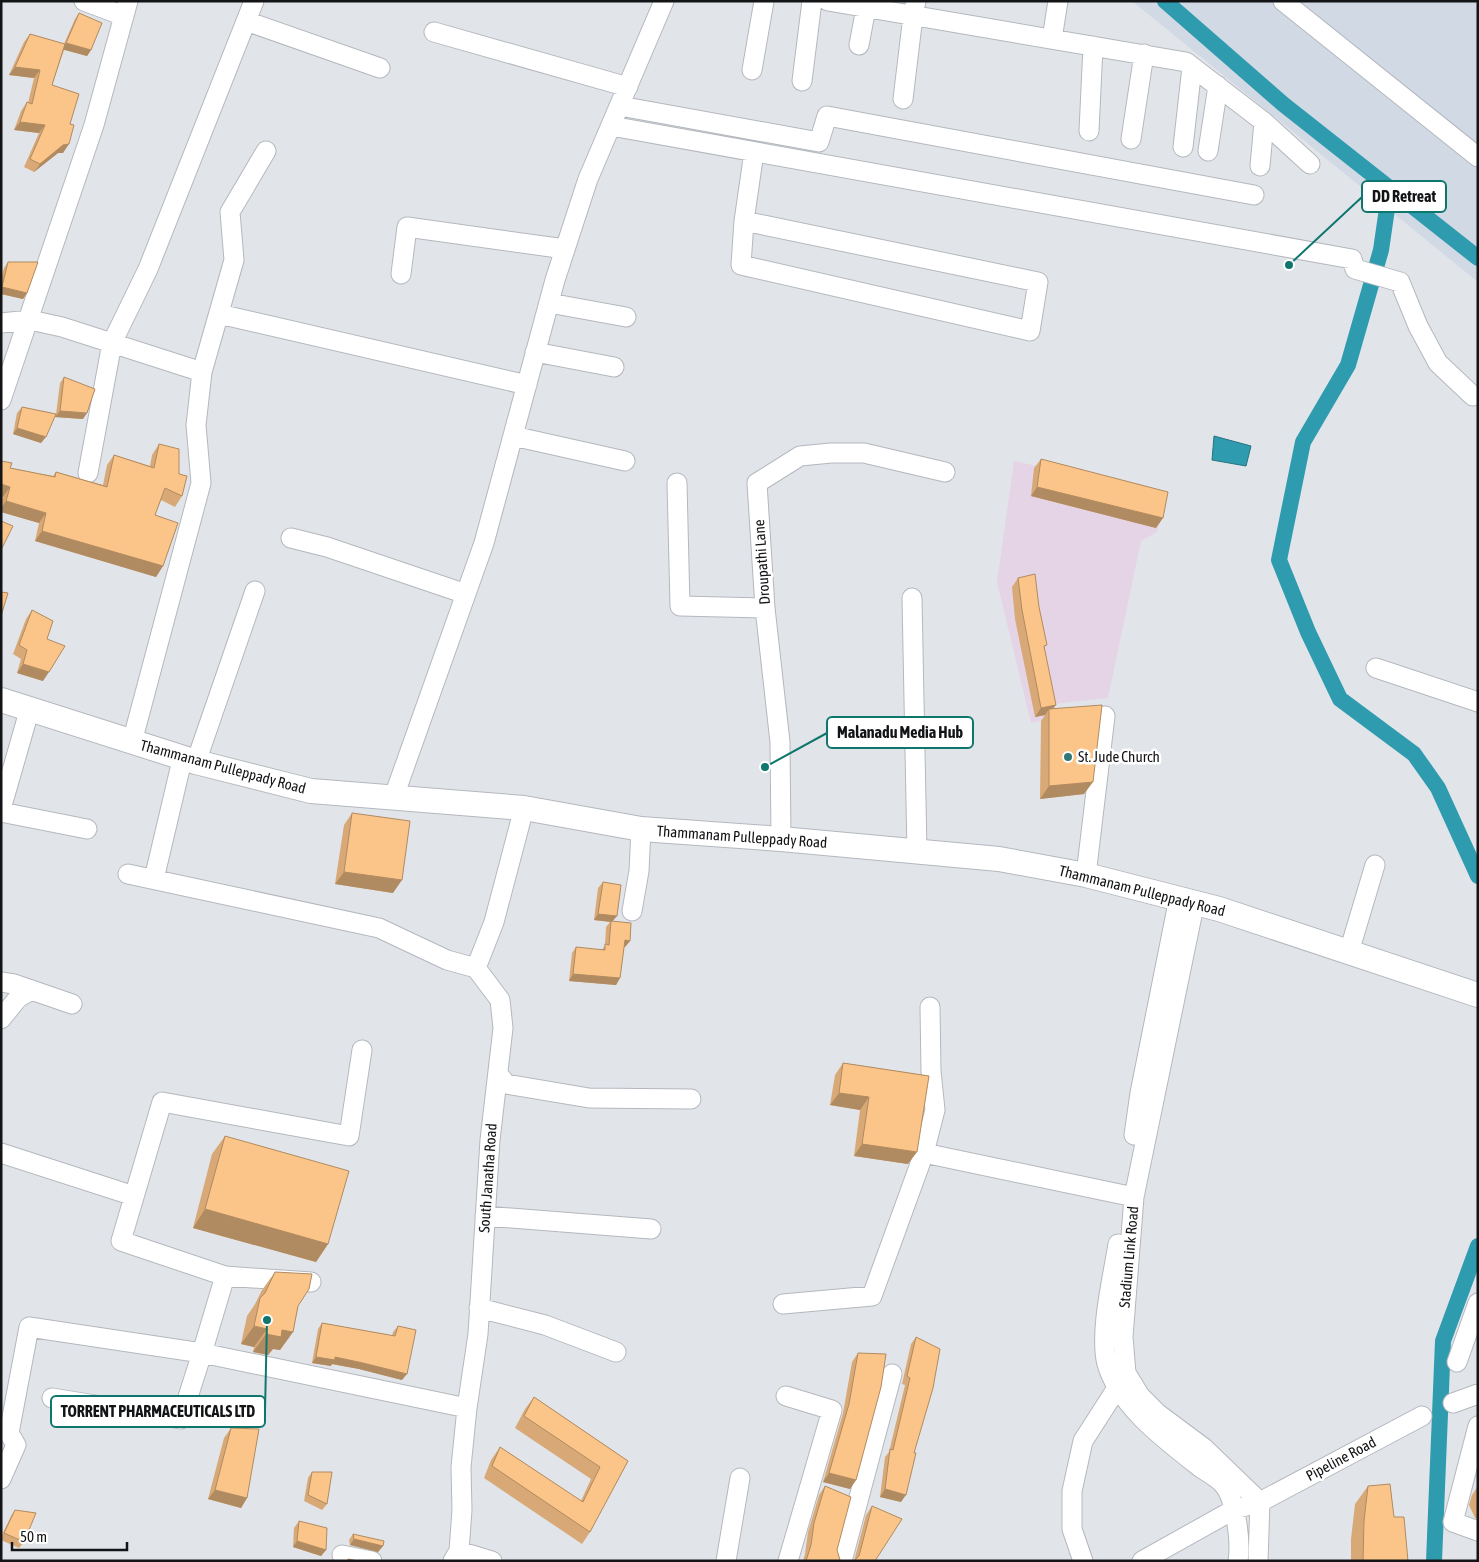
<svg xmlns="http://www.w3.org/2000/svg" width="1479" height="1562" font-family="'Asap Condensed',sans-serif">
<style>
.built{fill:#d1d9e5}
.education{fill:#e5d4e6}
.water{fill:#2e9cae;stroke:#267380}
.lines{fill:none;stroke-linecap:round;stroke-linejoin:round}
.canal{stroke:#2e9cae;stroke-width:16}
.minor-casing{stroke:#b4b8be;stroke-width:21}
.major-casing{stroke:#b4b8be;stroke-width:26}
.minor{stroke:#fff;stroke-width:19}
.major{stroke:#fff;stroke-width:24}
.wall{fill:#d8a976}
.shaded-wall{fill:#b08a60}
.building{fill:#fbc589;stroke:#b08a60}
.poi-dot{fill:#307873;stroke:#fff;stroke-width:2}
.labels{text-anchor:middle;stroke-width:5;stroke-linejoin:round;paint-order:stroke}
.street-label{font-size:15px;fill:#131416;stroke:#fff}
.poi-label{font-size:15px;fill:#131416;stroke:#fff;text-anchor:start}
.leader{fill:none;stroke:#0f766e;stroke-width:2}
.callout-dot{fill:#0f766e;stroke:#fff;stroke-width:2}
.callout{fill:#fff;stroke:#0f766e;stroke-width:2}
.callout-label{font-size:16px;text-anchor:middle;font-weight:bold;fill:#131416}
</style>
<rect width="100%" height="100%" fill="#e1e5ea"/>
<path class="built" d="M1132,1H1478V282Z"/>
<path class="education" d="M1014,461L1141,488L1167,496L1157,532L1141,541L1108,698L1054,704L1055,714L1049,719L1031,723L997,582Z"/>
<path class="water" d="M1214,436L1251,446L1246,466L1212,460Z"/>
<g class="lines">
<path class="canal" d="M1165,1L1283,104L1478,258
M1390,188L1381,250L1348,365L1303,442L1279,560L1308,632L1340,699L1414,754L1438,788L1478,876
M1434,1561L1443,1341L1478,1246"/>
<defs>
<path id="minor" d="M84,1L124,16
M828,1L1186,62L1264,122L1310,164
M1283,1L1478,157
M246,21L380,68
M434,32L628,87
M1052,39L1058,1
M859,45L866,8
M752,70L764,1
M802,81L812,1
M903,99L913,16L916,1
M620,106L819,142L827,116L1254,195
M611,126L1352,259L1355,269L1400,282L1418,326L1438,363L1473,396
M1089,131L1093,46
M1131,139L1144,54
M1183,147L1192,67
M1208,151L1218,86
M1260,166L1264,122
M744,221L1038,282L1030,331L741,265L744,221L754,152
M401,274L407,227L565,249
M549,303L626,317
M219,314L527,385
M1,323L30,320L62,327L202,372L196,425L201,483L132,742
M535,352L614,367
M202,372L234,260L230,212L266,151
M1,400L94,125L128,1
M513,436L625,461
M88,473L112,343L148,269L254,1
M677,483L680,606L765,608
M291,538L327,547L466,594
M912,598L917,852
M1376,668L1478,702
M196,762L255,591
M393,799L484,543L555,280L588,179L664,1
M1,809L30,708
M1,812L87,829
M781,839L780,742L765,608L757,483L800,456L831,453H864L945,472
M128,874L379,928L447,960L476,968
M1086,875L1105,716
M154,879L183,756
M1195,901L1134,1197L1123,1337L1126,1373L1140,1396L1157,1413L1204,1448L1260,1502L1258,1561
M632,911L639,871L641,829
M1349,952L1375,865
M1,982L14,984L72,1004
M1,1019L18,998L32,990
M499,1075L506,1084L589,1098L691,1099
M1134,1135L1140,1093L1179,898
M1,1153L134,1196
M924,1153L935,1110L931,1071L930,1007
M485,1216L651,1229
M1118,1244C1113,1276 1099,1333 1107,1364C1118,1404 1164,1439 1196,1464C1204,1471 1216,1476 1223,1484C1236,1498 1241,1543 1238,1561
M225,1276L311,1282
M783,1304L872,1296L924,1153L1134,1197
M479,1308L545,1325L616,1352
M1457,1362L1478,1303
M786,1396L832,1410L788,1561
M52,1398L181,1419L202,1353L467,1408
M1453,1403L1478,1394
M1478,1426L1453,1522L1478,1531
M1,1479L16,1445L9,1433L29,1327L202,1353L225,1276L121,1241L162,1102L349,1136L362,1050
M459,1551L492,1561
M342,1555L372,1561
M453,1561L459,1551L462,1510L461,1467L467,1408L478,1334L490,1140L503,1028L500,1000L476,968L494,922L524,808
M726,1561L740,1478
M842,1561L892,1374
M1083,1561L1072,1529V1491L1083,1441L1117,1388
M1142,1561L1235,1509L1260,1502L1422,1416"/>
<path id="major" d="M1,700L196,762L311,791L524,808L641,829L781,839L999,859L1086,875L1219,909L1478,995"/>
</defs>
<use href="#minor" class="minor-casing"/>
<use href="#major" class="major-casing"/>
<use href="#minor" class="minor"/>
<use href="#major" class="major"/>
</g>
<path class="wall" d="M79,13L91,50L87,56L64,50L52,85L70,124L63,153H58L34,172L24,167L39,133L14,130L21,111L27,102L28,103L34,78L9,75L24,42L30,34L64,44L75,19Z
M8,262L27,293L23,299L1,294V279L4,268Z
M64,377L83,419L55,417L56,415L41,443L13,434L17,413L22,407L56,414L60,383Z
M159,444L179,474L182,496L175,507L161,500L155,515L163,566L156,577L35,541L39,523L1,512V503L10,468L53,476L56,472L103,485L107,465L114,455L150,466L152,455Z
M1041,459L1156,528L1031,496L1034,468Z
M1018,578L1039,607L1053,709L1084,794L1040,799L1041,721L1045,715L1035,717L1015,619L1012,587Z
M32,610L47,639L43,681L17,673L21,659L13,654L26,619Z
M352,813L393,893L335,884L344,825Z
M603,882L613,921L630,941L625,947H624L620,978L616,985L569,981L572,953L576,947L602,950L605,945L606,927L610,922L594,920L598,888Z
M843,1063L929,1076L908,1164L854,1156L860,1110L830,1105L835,1075Z
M225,1136L328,1244L316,1262L193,1228L212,1154Z
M275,1272L298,1306L293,1332L280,1350L273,1349L268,1355L253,1352L254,1347L241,1344L247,1316L255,1304L262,1290Z
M322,1323L392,1336L393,1332L398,1326L402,1380L359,1369L332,1364L331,1366L312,1363L318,1329Z
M916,1337L901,1502L880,1497L885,1457L889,1452L905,1385L902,1384L911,1344Z
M858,1353L856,1480L850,1489L823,1482L843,1413L852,1362Z
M534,1397L628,1461L590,1532L582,1544L484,1478L491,1460L500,1447L581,1501L591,1479L515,1428L525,1409Z
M231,1428L247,1498L241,1508L208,1499L224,1438Z
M312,1472L327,1504L322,1510L304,1501L308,1478Z
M825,1486L837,1550L840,1560L841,1561H803L805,1554L808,1532L819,1495Z
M1368,1486L1394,1517L1408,1561H1351V1539L1355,1504Z
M1478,1486V1519L1475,1518L1469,1505L1472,1495Z
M872,1506L875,1561H854L866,1515Z
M15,1510L24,1542L19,1548L1,1540V1537L11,1516Z
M299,1521L326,1550L321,1556L293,1547L294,1528Z
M353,1534L383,1546L378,1552L350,1545L349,1540Z"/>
<path class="shaded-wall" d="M66,43L91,50L87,56L62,49Z
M15,67L40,70L34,78L9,75Z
M20,122L45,125L39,133L14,130Z
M69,144L63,153H58L34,172L40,164L63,145Z
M2,287L27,293L23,299L1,294V288Z
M60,411L87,413L83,419L55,417Z
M17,428L46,437L41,443L13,434Z
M1,484L10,487L3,497L1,496Z
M1037,487L1163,518L1156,528L1031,496Z
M6,501L46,513L39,523L1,512V508Z
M42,531L163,566L156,577L35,541Z
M23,664L49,672L43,681L17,673Z
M1056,705L1049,714V709L1045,715L1035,717L1041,708Z
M1093,782L1084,794L1040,799L1049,786Z
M344,872L402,880L393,893L335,884Z
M598,914L617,916L612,922L594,920Z
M625,940L630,941L625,947L621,946Z
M573,974L620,978L616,985L569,981Z
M839,1093L869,1097L860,1110L830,1105Z
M862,1144L917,1152L908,1164L854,1156Z
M205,1209L328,1244L316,1262L193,1228Z
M254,1326L267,1329L254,1347L241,1344Z
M282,1330L293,1332L280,1350L273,1349L268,1355L253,1352L266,1334Z
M316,1357H335L363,1363L407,1374L402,1380L359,1369L332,1364L331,1366L312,1363Z
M829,1473L856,1480L850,1489L823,1482Z
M885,1489L906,1495L901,1502L880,1497Z
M215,1490L247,1498L241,1508L208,1499Z
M354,1539L383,1546L378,1552L350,1545Z
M297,1541L326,1550L321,1556L293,1547Z"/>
<path class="building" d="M79,13L102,23L91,50L66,43Z
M30,34L65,44L52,85L79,94L70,124L74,125L69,144L63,145L40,164L30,159L45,125L20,122L27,102L32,104L40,70L15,67Z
M8,262H38L27,293L2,287Z
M64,377L95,389L87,413L60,411Z
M22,407L56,414L46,437L17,428Z
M159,444L179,449V474L187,476L182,496L165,488L155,515L178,523L163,566L42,531L46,513L6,501L10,487L1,484V461L12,463L10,468L55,477L56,472L107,487L114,455L154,468Z
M1041,459L1168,492L1163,518L1037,487Z
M1,521L13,526L1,550Z
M1035,574L1039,607L1047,645L1044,646L1056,705L1041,708L1022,610L1018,578Z
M1,592L8,593L1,616Z
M32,610L53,621L47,639L65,646L49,672L23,664L27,650L19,645Z
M1102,705L1093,782L1049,786V709Z
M352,813L410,821L402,880L344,872Z
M603,882L621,885L617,916L598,914Z
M611,921L631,923L630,941L625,940L620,978L573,974L576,947L605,950V944L609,945Z
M843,1063L929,1076L917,1152L862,1144L869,1097L839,1093Z
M225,1136L349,1171L328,1244L205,1209Z
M275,1272L312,1274L309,1289L298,1306L293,1332L282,1330L281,1337L266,1334L267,1329L254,1326L260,1298L265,1293Z
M322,1323L395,1336L398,1326L416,1330L407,1374L363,1363L335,1357V1360L316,1357Z
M916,1337L940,1349L933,1388L914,1453H916L906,1495L885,1489L890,1449L893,1450L910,1378L907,1376Z
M858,1353L886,1354L881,1387L856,1480L829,1473L849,1404Z
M534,1397L628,1461L590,1532L492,1466L500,1447L583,1502L600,1467L524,1416Z
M231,1428L259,1429L247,1498L215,1490Z
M312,1472H332L327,1504L308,1495Z
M1390,1484L1394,1517H1404L1408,1561H1363L1364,1521L1368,1486Z
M825,1486L851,1497L837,1550L840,1560L841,1561H806L811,1545L814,1523Z
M872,1506L902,1519L875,1561H854L859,1556Z
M15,1510L36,1513L24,1542L4,1533Z
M299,1521L327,1528L326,1550L297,1541Z
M353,1534L384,1541L383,1546L354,1539Z
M348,1559L358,1561H348Z"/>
<circle class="poi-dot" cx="1068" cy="757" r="5"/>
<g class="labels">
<g class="street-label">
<text transform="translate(762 562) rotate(-94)" y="5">Droupathi Lane</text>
<text transform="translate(223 767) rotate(15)" y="5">Thammanam Pulleppady Road</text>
<text transform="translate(742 837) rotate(4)" y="5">Thammanam Pulleppady Road</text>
<text transform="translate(1142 891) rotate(14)" y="5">Thammanam Pulleppady Road</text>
<text transform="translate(488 1178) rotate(-86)" y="5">South Janatha Road</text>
<text transform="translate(1129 1257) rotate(-85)" y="5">Stadium Link Road</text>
<text transform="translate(1341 1459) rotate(-28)" y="5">Pipeline Road</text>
</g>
<g class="poi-label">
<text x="1078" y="762">St. Jude Church</text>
</g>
</g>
<path class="leader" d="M1289 265L1362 197M765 767L827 733M267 1320L265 1411"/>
<g class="callout-dot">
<circle cx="1289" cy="265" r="5"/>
<circle cx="765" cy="767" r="5"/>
<circle cx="267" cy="1320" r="5"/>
</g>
<g class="callout">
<rect x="1362" y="181" width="84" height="31" rx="5"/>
<rect x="827" y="717" width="146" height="31" rx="5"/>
<rect x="51" y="1396" width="214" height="31" rx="5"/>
</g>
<g class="callout-label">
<text x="1404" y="202">DD Retreat</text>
<text x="900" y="738">Malanadu Media Hub</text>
<text x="158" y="1417">TORRENT PHARMACEUTICALS LTD</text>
</g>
<rect width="1479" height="1562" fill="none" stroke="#131416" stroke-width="5"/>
<path d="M12 1542v8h115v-8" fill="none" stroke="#131416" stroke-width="2.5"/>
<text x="20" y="1542" font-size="15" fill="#131416" stroke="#ffffff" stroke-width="4" paint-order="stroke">50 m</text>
</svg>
